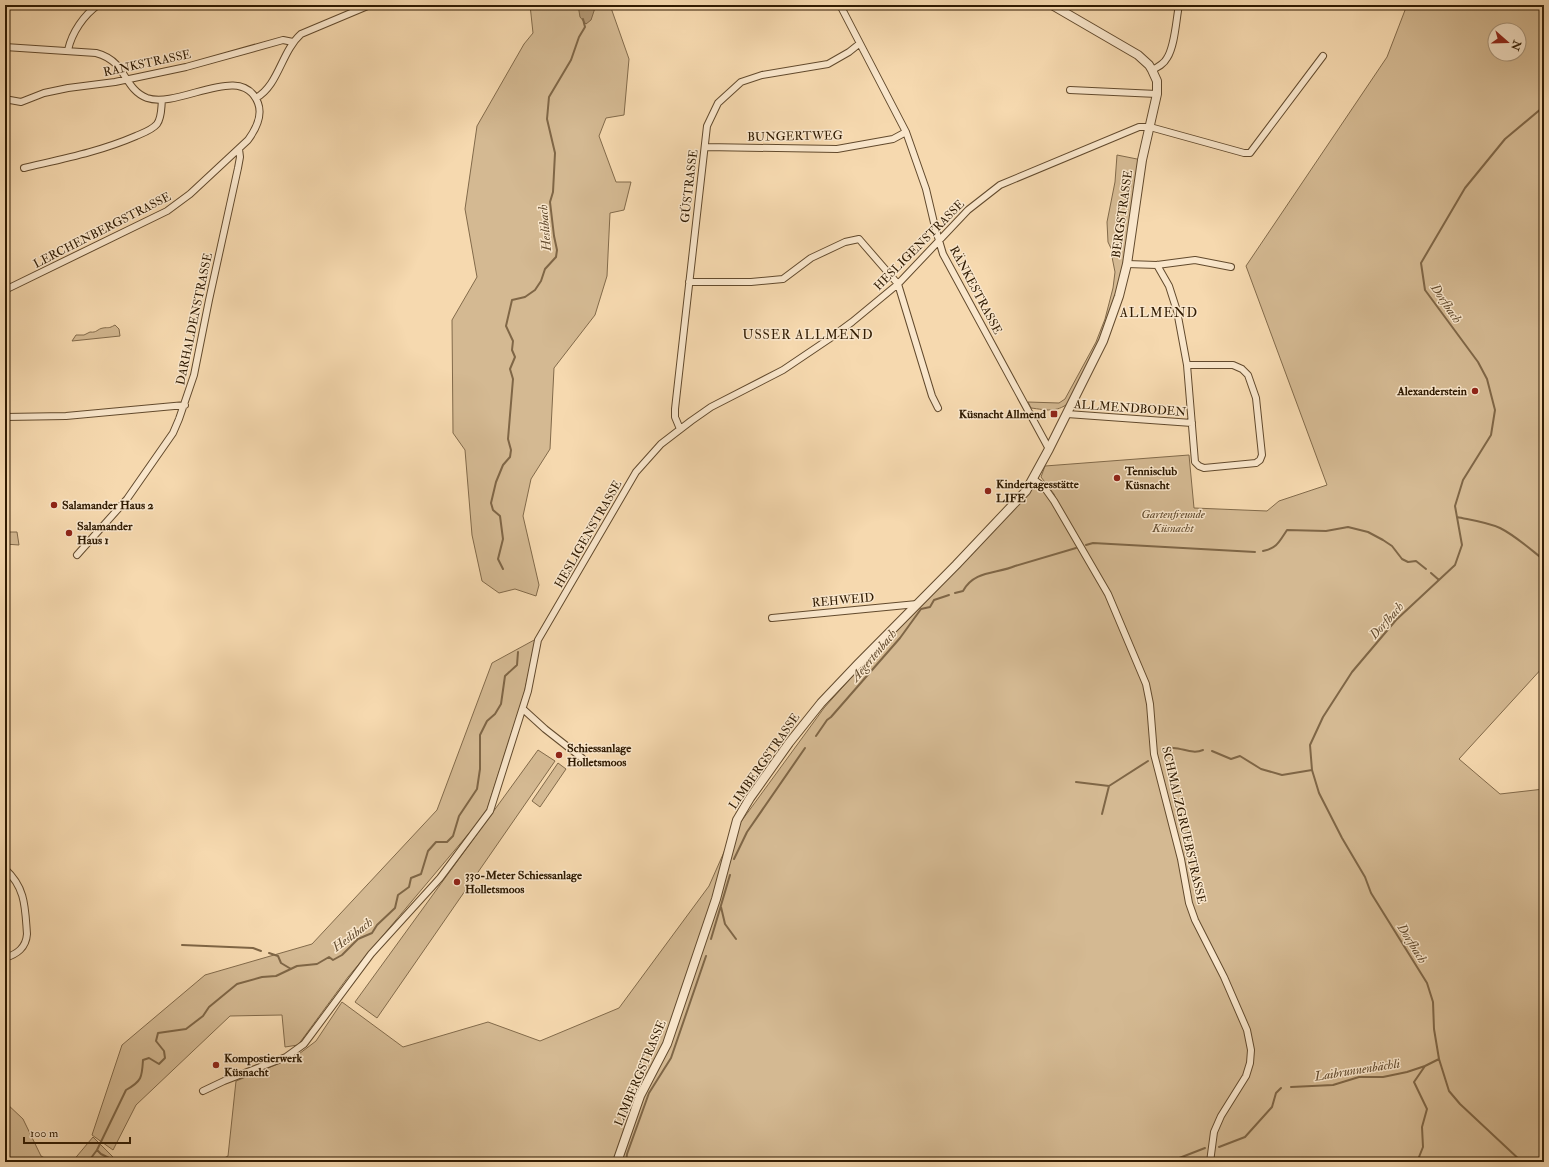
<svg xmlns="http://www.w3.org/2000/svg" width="1549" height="1167" font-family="'IM FELL Double Pica',serif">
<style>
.green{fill:#d4b992;stroke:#826a4a;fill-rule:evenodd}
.water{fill:#b39874;stroke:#7f6646}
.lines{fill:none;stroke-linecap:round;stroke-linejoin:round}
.stream{stroke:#7f6646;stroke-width:2}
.minor-casing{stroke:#624a2d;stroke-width:8}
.tertiary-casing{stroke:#624a2d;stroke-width:10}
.minor{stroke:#f9e6cb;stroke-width:6}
.tertiary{stroke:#f9e6cb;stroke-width:8}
.poi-dot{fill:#8f2418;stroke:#f9e6cb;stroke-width:1.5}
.labels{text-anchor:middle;stroke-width:3;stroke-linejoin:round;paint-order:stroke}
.street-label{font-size:12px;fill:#301b02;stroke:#f9e6cb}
.poi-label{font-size:12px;font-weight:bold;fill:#301b02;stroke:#f9e6cb;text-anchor:start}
.park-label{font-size:12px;font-style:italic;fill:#614a2d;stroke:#f9e6cb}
.water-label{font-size:13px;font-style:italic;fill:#644d30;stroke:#f9e6cb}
.neighbourhood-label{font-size:13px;letter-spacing:1px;fill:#301b02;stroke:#f9e6cb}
</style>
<rect width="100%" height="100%" fill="#f6d9af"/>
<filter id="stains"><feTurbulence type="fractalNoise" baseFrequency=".005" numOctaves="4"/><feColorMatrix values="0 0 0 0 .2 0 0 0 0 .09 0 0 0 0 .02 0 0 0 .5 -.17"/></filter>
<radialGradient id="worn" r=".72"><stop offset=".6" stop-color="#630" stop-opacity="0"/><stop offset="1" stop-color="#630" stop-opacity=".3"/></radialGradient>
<path class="green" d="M530,5H610L629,59L624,115L606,118L599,136L616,182H631L624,210L610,213L607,276L595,315L554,368L550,449L531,479L523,516L539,585L536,596L515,589L499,593L482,581L472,535L465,450L453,433L452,320L477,277L465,209L477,126L524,44L533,33Z
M1407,5H1544V666L1459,759L1500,794L1544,789V1162H217L228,1156L236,1081L295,1057L316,1041L342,1002L403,1047L488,1022L540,1041L619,1008L709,886L732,834L824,708L917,604L1033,479L1058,504L1054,494L1041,477L1045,466L1189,455L1194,508L1267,511L1279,501L1327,485L1246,266L1387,57ZM1495,30H1519V54H1495Z
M1117,155L1142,160C1132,214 1125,269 1108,321C1098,349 1082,376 1069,403C1055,413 1047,410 1031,408L1028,402L1059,403L1065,399L1096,342L1105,319L1113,288L1115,272L1112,257H1115L1108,242L1107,222L1115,182Z
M115,325L119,329L120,336L72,341L76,335H84L90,332C97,333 97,329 103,328C109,327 108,329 115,325Z
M6,532H17L19,545L5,544V534Z
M536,639L524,694L486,813L348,977L298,1045L285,1047L282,1015L230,1016L136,1105L113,1150L92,1135L122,1045L205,975L312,944L437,810L492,663Z
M538,750L555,761L377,1018L355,1002Z
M558,763L566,769L540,807L532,801Z
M5,1102L23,1119L41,1156L52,1162H5Z
M93,1137L118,1162H72Z"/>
<path class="water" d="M578,5H596L591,20L586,24L580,17Z"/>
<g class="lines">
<path class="stream" d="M1457,517C1471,520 1487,522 1500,528C1516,536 1530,549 1544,560
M1086,545L1093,543L1255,552
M1263,551C1277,548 1279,542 1287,530L1326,531L1348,527L1368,532L1383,540L1392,546L1402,559L1408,562L1416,561L1426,569
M503,569L498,559L503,539L500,516L493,510L491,503L496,482L503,465L510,457L511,450L508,439L513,379L510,369L515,357L512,350L513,341L506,326L512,300L525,297L535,290L541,281L545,269L556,257L557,250L554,236L550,202L553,192L555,153L547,119L549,97L571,60L579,37L585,27L583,19
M1431,573L1439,580
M955,593L963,591C974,570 997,574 1015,566L1076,548
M816,736L827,720L831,717L900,638L921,609L930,607L934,600L949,595
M1162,750C1178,743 1189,756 1203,750
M1212,751L1231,759L1240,756L1261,769L1282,775L1312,770
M1076,782L1109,786L1148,761
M1102,814L1109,786
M734,859L747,832L805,748
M721,907L725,924L736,939
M711,939L730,875
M182,945L253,948L261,951
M269,953L278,956L281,963L291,969
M1291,1087L1333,1085L1359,1077H1383L1407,1072L1425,1066
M1219,1147L1245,1137L1272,1107L1276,1093L1281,1088
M97,1150L101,1154L117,1162
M88,1162L97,1150L126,1090C142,1081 142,1077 143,1060L149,1058L159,1064L165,1058L164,1051L156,1041L158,1033L186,1029L203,1016L209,1007L237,984L262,977L276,976L297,966L317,964L329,957L333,960L342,955L358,939L372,933L377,925L395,908L398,895L409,887L411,878L421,874L428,851L436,842H447L453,836L459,816L477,789L480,769V735L487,721L495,714L501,704L505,676L517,665L518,652
M626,1162L627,1154L649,1093L671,1058L706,956
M1169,1162L1205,1148
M1417,1162L1423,1147L1422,1127L1427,1109L1414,1082L1425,1066L1439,1059
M1522,1162L1460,1104L1449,1091L1439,1059L1434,1029L1433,1002L1427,983L1371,893L1365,877L1342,838L1319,793L1312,770L1310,745L1323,717L1352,672L1396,620L1455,565L1462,545L1455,506L1463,480L1491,435L1495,410L1487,379L1478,362L1425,290L1421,263L1465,188L1505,139L1542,108L1544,103"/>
<defs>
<path id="minor" d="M840,5L906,132L926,189L935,227L943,254L1049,449
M5,47L96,53C104,55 111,59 117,65C127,77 131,92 147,98C180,109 242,61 258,103C263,116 256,129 248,140L190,194L167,211L5,290
M68,50C72,32 84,15 98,5
M1152,70C1158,67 1164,64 1167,58C1175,46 1176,20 1179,5
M1070,90L1157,94
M256,98C279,85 281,52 301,34L370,5
M5,101L10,100L21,102L44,93L68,88L115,82L186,67L283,40L293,42
M705,147L837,149L893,139L906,132
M24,168C62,159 99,152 136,136C143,133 152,130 157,124C162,117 161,108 162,100
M1127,264L1157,265L1195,260L1231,267
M1157,265L1169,286L1177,311L1187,365
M689,282H751L783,279L811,258L845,242L859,239L898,284L932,396L938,408
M1187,365H1233L1242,369L1248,375L1256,398L1262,455L1260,460L1256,463L1204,468L1199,466L1195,462Z
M1067,414L1192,423
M5,417L66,416L185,405
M680,429L675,417V409L707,126L718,103L741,82L762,75L828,64L849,52L859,44
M1033,479L1044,487L1054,501L1108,594L1146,684L1150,704L1154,754L1181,859L1189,903L1195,920L1224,977L1247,1030L1251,1050L1250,1063L1246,1076L1221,1116L1214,1132L1210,1162
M77,555L127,499L173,433L179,419L194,375L209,300L238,168L240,157L239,149
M772,618L917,604
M523,709L545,729L582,758
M5,869C26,888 25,908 27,934C26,948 17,954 5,958
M203,1091L224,1081L286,1057L304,1044L371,954L440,878L490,811L528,691L538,640L636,472L661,444L691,421L711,407L783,370L829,339L852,322L898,284L968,210L1000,185L1139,127H1150L1244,153H1250L1323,56"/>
<path id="tertiary" d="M617,1162L640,1096L667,1044L716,899L737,820L750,798L789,743L821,703L858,664L956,565L1026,491L1049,449L1103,341L1119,296L1127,264L1142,160L1157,94V81L1152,70L1149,65L1138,55L1052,5"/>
</defs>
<use href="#minor" class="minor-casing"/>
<use href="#tertiary" class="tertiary-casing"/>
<use href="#minor" class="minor"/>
<use href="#tertiary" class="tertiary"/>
</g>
<g class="poi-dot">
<circle cx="1475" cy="391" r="4"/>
<rect x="1050" y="410" width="8" height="8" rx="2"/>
<circle cx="1117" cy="478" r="4"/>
<circle cx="988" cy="491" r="4"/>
<circle cx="54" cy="505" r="4"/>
<circle cx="69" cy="533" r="4"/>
<circle cx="559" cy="755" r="4"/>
<circle cx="457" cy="882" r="4"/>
<circle cx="216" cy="1065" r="4"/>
</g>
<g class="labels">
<g class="street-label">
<text transform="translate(147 63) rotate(-12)" y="4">RANKSTRASSE</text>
<text transform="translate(795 136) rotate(-1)" y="4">BUNGERTWEG</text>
<text transform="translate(689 186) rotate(-83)" y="4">GÜSTRASSE</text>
<text transform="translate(1122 214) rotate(-82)" y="4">BERGSTRASSE</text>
<text transform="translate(102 230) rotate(-27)" y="4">LERCHENBERGSTRASSE</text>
<text transform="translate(919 245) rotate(-45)" y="4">HESLIGENSTRASSE</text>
<text transform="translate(976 290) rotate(62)" y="4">RÄNKESTRASSE</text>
<text transform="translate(194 319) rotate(-78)" y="4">DARHALDENSTRASSE</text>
<text transform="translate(1130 408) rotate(4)" y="4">ALLMENDBODEN</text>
<text transform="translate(588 534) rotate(-60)" y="4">HESLIGENSTRASSE</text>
<text transform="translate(843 600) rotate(-5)" y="4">REHWEID</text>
<text transform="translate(764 761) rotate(-55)" y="4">LIMBERGSTRASSE</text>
<text transform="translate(1184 825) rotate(77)" y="4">SCHMALZGRUEBSTRASSE</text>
<text transform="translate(640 1073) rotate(-67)" y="4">LIMBERGSTRASSE</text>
</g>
<g class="poi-label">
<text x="1467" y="395" text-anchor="end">Alexanderstein</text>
<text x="1046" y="418" text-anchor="end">Küsnacht Allmend</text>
<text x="1125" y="475">Tennisclub<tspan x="1125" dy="14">Küsnacht</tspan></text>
<text x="996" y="488">Kindertagesstätte<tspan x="996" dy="14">LIFE</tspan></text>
<text x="62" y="509">Salamander Haus 2</text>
<text x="77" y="530">Salamander<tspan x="77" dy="14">Haus 1</tspan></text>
<text x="567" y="752">Schiessanlage<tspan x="567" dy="14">Holletsmoos</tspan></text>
<text x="465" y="879">330-Meter Schiessanlage<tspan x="465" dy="14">Holletsmoos</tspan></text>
<text x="224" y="1062">Kompostierwerk<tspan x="224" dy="14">Küsnacht</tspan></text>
</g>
<g class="park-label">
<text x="1173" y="518">Gartenfreunde<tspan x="1173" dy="14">Küsnacht</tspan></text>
</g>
<g class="water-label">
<text transform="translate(544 228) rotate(-95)" y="5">Heslibach</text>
<text transform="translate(1447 303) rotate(56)" y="5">Dorfbach</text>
<text transform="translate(1386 620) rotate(-48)" y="5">Dorfbach</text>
<text transform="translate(873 655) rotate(-50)" y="5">Aegertenbach</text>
<text transform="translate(352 934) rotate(-37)" y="5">Heslibach</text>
<text transform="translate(1413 943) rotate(58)" y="5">Dorfbach</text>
<text transform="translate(1357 1069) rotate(-9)" y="5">Laibrunnenbächli</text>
</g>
<g class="neighbourhood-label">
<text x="1159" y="317">ALLMEND</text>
<text x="808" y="339">USSER ALLMEND</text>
</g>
</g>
<rect width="1549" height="1167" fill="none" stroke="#f6d9af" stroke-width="20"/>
<rect x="6" y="6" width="1537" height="1155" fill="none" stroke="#301b02" stroke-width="2"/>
<rect x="10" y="10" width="1529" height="1147" fill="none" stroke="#301b02"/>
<g transform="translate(1507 42) rotate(110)"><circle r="19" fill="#f9e6cb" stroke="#a9957b"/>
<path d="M0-3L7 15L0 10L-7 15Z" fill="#8f2418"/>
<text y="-6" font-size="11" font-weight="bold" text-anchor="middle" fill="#301b02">N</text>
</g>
<path d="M24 1137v6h106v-6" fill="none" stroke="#301b02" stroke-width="2"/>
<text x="30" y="1137" font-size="12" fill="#301b02" stroke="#f9e6cb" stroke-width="3" paint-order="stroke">100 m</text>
<rect width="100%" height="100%" filter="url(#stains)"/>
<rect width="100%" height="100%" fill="url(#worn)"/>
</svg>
